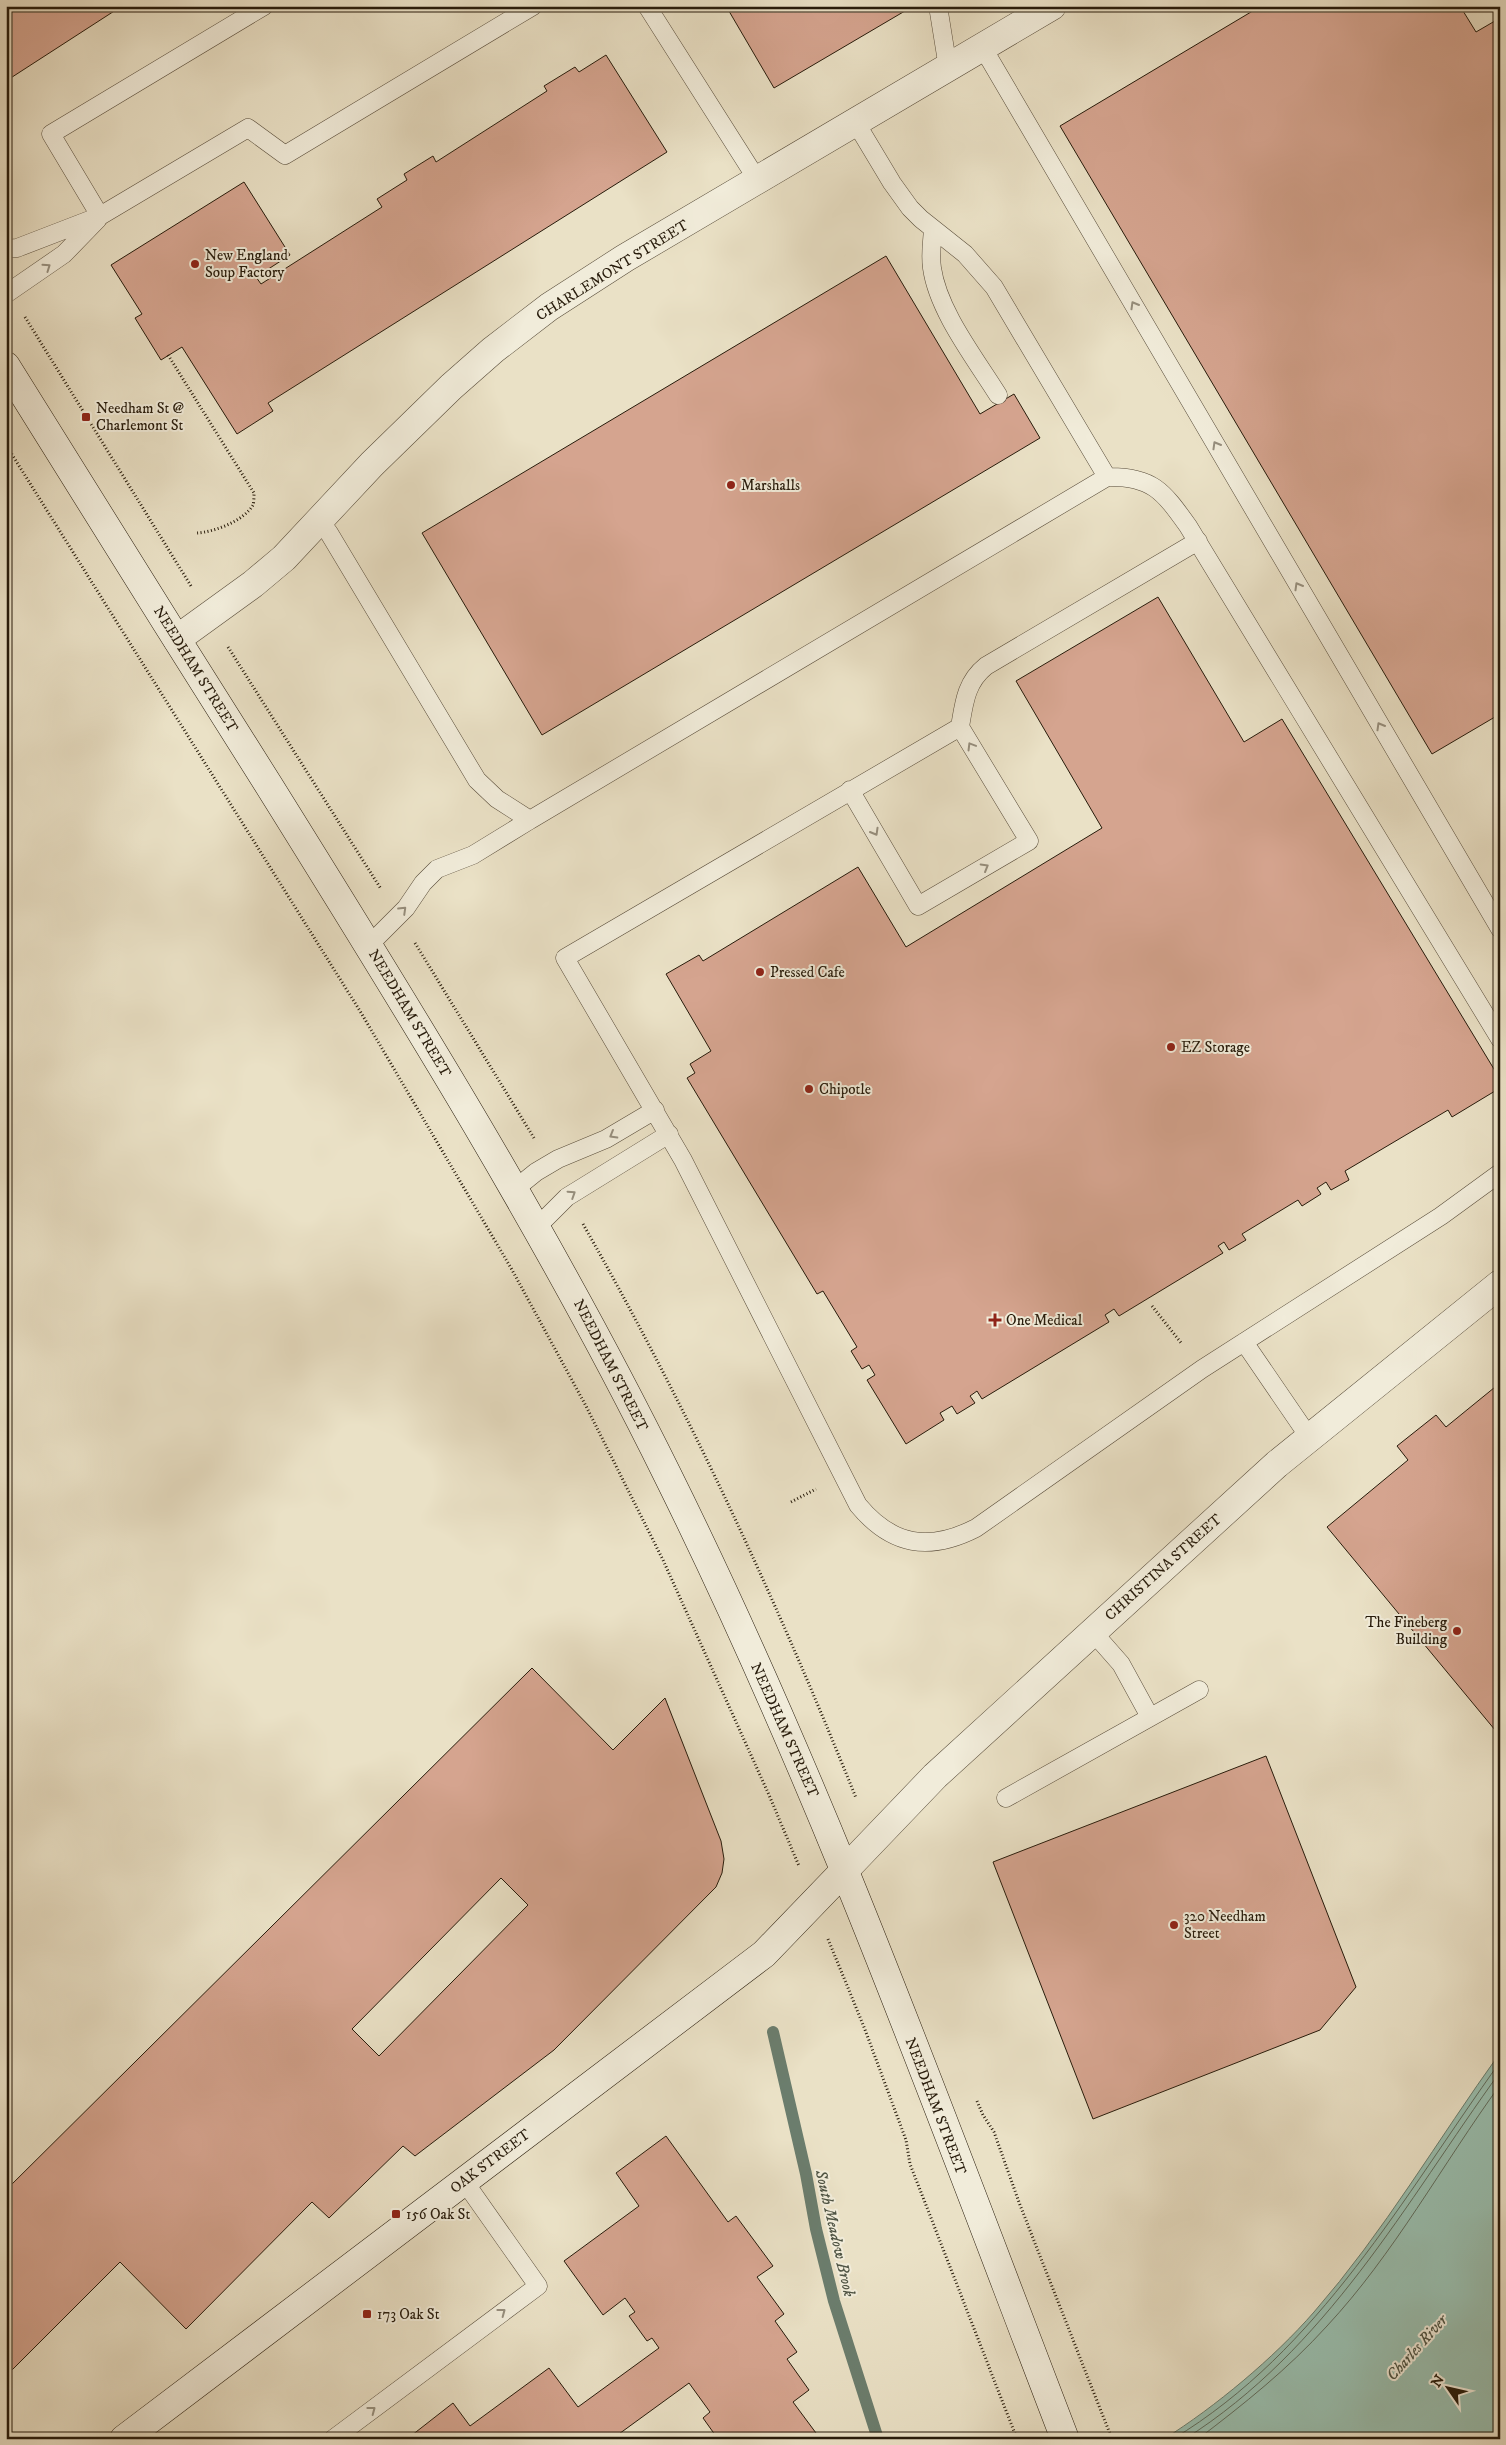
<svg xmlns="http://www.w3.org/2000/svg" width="1506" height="2445" font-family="'IM FELL DW Pica',serif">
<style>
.water{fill:#99beae;stroke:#6b7d6d}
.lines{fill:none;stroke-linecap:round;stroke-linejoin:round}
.shore{stroke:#606c5c;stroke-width:1}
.stream{stroke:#6b7d6d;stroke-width:12}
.building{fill:#d5a48f;stroke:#271b0b;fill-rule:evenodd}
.lane-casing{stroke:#584c3a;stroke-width:19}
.street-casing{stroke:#584c3a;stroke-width:29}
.secondary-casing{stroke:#271b0b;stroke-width:29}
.path{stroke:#271b0b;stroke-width:3;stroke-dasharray:1 2.5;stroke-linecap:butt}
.lane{stroke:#f1ecda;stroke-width:18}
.street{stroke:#f1ecda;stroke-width:28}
.secondary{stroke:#f1ecda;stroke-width:28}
.oneway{stroke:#968e7d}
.poi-dot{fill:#8f2418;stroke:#f1ecda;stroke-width:2}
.labels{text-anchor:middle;stroke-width:4;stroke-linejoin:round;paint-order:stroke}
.poi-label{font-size:15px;fill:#271b0b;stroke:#f1ecda;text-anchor:start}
.street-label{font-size:15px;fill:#271b0b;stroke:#f1ecda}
.water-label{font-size:16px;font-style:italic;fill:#4f5444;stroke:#f1ecda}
</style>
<rect width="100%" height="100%" fill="#eae1c6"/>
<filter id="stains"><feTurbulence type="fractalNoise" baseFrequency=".004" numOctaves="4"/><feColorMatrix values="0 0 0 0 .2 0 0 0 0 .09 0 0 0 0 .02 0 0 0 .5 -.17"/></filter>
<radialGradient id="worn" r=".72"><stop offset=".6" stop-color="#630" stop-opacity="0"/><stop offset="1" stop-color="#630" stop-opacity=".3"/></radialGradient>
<path class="water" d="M1500,2053V2439H1164C1215,2407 1274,2358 1314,2312C1384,2232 1438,2139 1500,2053Z"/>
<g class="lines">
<path class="shore" d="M1173,2439C1320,2350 1403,2197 1500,2062
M1185,2439C1328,2348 1404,2205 1500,2072
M1198,2439C1244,2404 1288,2369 1327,2326C1394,2254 1442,2165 1500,2085"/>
<path class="stream" d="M773,2032L806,2174L816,2229L834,2301L878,2439"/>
</g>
<path class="building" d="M6,6H122L6,81Z
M726,6H909L910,8L774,88Z
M1261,6H1460L1476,32L1500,18V714L1432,754L1060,126Z
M606,55L667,152L268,403L273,411L237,434L182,347L161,360L135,318L142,314L111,265L244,182L290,255L256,277L261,284L382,207L377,199L407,180L404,174L433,156L436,162L547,91L544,86L575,67L579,72Z
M886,256L980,414L1014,394L1040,438L542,735L422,533Z
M1158,597L1244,742L1282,719L1500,1079V1088L1452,1117L1448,1110L1345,1171L1349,1180L1331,1190L1326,1182L1317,1188L1321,1194L1302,1206L1298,1200L1242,1234L1246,1240L1229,1250L1224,1242L1218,1246L1223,1253L1119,1316L1114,1309L1105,1315L1109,1322L982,1399L977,1391L970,1396L975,1403L957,1414L952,1406L940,1413L944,1420L906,1444L867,1380L875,1375L869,1365L862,1369L851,1351L857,1347L823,1291L817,1294L687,1078L695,1073L690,1064L711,1051L666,974L699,955L703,961L858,867L906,947L1102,828L1016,681Z
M1500,1383V1736L1327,1527L1408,1460L1397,1446L1436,1415L1446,1427Z
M532,1668L613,1750L665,1698L721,1841L724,1859L722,1873L716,1887L554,2050L415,2156L403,2146L329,2218L312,2202L186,2329L120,2262L6,2376V2190ZM501,1878L528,1905L379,2056L352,2029Z
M1266,1756L1356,1987L1320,2030L1093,2119L993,1862Z
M666,2136L728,2222L736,2216L773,2266L757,2277L784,2314L775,2321L797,2352L787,2359L809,2390L793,2402L816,2433L808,2439H718L703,2418L710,2412L689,2383L612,2439H407L453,2403L470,2426L549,2368L578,2407L659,2348L652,2338L647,2341L629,2316L635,2312L625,2298L603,2315L564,2261L639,2206L616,2173Z"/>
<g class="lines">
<defs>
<path id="lane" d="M647,6L758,181
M938,6L948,68
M983,48L1500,929
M100,216L51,134L264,6
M933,230C932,242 930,255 932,268C938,311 975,358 998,395
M6,249L17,248L100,216L248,128L285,155L533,6
M6,294L64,254L98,219
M1107,477C1152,476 1163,491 1188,526L1500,1039
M320,521L329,533L477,780L497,799L530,820L1107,477L994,287L965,254L921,219L910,208L892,183L856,123
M1198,541L986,666C966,682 964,703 960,727L565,958L683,1160L858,1505C892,1546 929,1552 976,1528L1202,1369L1441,1216L1500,1173
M850,790L918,906L1029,841L960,727
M369,945L406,908L423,883L437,869L473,855L530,820
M515,1189L536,1172L558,1159L606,1139L655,1110
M537,1227L567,1197L669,1134
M1244,1342L1309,1437
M1092,1631L1121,1664L1150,1717
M1006,1798L1199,1690
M333,2439L538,2286L464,2181"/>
<path id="street" d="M177,639L253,584L284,558L372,464L451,387L493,350L549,307L625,258L1052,6
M844,1871L935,1776L1277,1464L1500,1284"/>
<path id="secondary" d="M6,366C93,506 180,645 268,784C409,1010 549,1235 667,1474C822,1786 940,2114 1065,2439
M124,2439L764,1954L844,1871"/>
</defs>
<use href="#lane" class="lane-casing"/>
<use href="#street" class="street-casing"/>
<use href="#secondary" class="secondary-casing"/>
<path class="path" d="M25,317L191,586
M168,355L254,493C254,496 254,502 253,505C244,521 214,532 197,533
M6,445L360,1011L511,1268L586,1406L663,1560L769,1795L799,1866
M228,647L381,889
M415,943L534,1138
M583,1224C688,1409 777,1601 856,1798
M1152,1306L1182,1344
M791,1502L816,1489
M828,1939L864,2027L906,2140L910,2164L1017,2439
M977,2101L983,2115L994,2132L1020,2205L1112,2439"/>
<use href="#lane" class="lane"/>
<use href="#street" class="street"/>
<use href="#secondary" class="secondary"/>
</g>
<defs><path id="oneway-chevron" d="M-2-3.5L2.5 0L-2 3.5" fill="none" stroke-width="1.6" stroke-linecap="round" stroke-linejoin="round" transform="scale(1.25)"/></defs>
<g class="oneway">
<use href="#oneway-chevron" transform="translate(47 267) rotate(-35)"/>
<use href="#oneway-chevron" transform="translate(1134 305) rotate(-120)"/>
<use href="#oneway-chevron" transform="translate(1216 445) rotate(-120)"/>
<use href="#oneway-chevron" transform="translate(1298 586) rotate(-120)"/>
<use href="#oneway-chevron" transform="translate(1380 726) rotate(-120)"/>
<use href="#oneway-chevron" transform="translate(971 746) rotate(-121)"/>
<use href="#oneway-chevron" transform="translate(875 832) rotate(60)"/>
<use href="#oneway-chevron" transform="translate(985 867) rotate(-30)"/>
<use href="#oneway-chevron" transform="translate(403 910) rotate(-44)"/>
<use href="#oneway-chevron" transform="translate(613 1135) rotate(150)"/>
<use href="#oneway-chevron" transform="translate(572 1194) rotate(-33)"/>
<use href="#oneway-chevron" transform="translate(502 2312) rotate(-37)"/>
<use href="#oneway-chevron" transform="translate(372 2410) rotate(-37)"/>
</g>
<g class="poi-dot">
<circle cx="195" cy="264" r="5"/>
<rect x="81" y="412" width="10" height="10" rx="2.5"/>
<circle cx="731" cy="485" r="5"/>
<circle cx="760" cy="972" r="5"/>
<circle cx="1171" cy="1047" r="5"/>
<circle cx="809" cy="1089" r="5"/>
<path d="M992.5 1312.5h5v5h5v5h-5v5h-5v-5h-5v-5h5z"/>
<circle cx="1457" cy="1631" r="5"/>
<circle cx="1174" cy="1925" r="5"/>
<rect x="391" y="2209" width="10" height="10" rx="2.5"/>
<rect x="362" y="2309" width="10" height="10" rx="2.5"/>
</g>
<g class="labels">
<g class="poi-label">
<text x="205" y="260">New England<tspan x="205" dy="17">Soup Factory</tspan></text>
<text x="96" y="413">Needham St @<tspan x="96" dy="17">Charlemont St</tspan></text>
<text x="741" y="490">Marshalls</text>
<text x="770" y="977">Pressed Cafe</text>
<text x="1181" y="1052">EZ Storage</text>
<text x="819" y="1094">Chipotle</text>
<text x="1006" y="1325">One Medical</text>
<text x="1447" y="1627" text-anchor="end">The Fineberg<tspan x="1447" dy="17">Building</tspan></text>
<text x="1184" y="1921">320 Needham<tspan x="1184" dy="17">Street</tspan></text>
<text x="406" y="2219">156 Oak St</text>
<text x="377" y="2319">173 Oak St</text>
</g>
<g class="street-label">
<text transform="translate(612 270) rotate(-32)" y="5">CHARLEMONT STREET</text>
<text transform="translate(196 669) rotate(58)" y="5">NEEDHAM STREET</text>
<text transform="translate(410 1013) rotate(59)" y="5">NEEDHAM STREET</text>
<text transform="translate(611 1365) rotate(63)" y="5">NEEDHAM STREET</text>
<text transform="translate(1163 1567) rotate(-42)" y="5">CHRISTINA STREET</text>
<text transform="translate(785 1730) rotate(66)" y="5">NEEDHAM STREET</text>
<text transform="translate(936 2106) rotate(69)" y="5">NEEDHAM STREET</text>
<text transform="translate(490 2161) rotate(-37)" y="5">OAK STREET</text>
</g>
<g class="water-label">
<text transform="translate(836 2233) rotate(77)" y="6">South Meadow Brook</text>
<text transform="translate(1416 2347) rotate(-48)" y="6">Charles River</text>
</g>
</g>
<rect width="1506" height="2445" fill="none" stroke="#eae1c6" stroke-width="25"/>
<rect x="8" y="8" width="1491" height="2430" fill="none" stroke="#271b0b" stroke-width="2.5"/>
<rect x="12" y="12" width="1481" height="2420" fill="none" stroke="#271b0b"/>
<g transform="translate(1448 2388) rotate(304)" stroke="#f1ecda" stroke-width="4" paint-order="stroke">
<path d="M0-4L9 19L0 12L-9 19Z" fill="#271b0b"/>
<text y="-8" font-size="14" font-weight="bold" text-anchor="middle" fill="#271b0b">N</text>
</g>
<rect width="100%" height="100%" filter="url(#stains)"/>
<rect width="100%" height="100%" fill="url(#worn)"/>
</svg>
